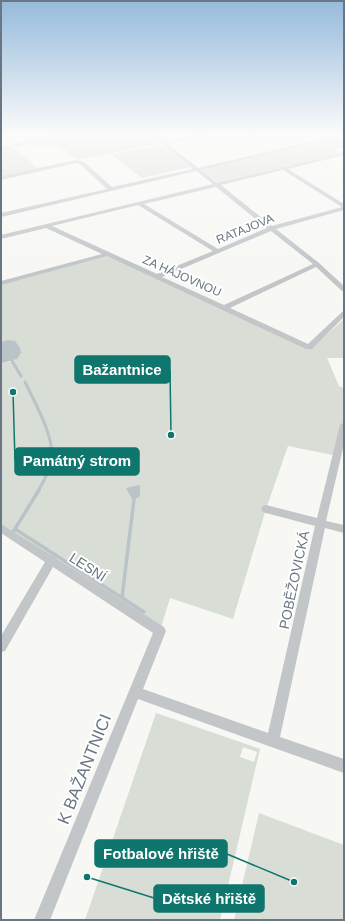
<svg xmlns="http://www.w3.org/2000/svg" width="345" height="921" font-family="Arial,sans-serif">
<style>
.green{fill:#d8ded5;fill-rule:evenodd}
.water{fill:#bac4c8}
.lines{fill:none;stroke-linecap:round;stroke-linejoin:round}
.stream-far2{stroke:#bac4c8;stroke-width:1.5}
.stream-far1{stroke:#bac4c8;stroke-width:3}
.stream{stroke:#bac4c8;stroke-width:3.5}
.minor{fill:#c2c6c9;fill-rule:evenodd}
.labels{text-anchor:middle;stroke-width:4;stroke-linejoin:round;paint-order:stroke}
.far-street-label{font-size:12px;fill:#687783;stroke:#fff}
.street-label{font-size:14px;fill:#687783;stroke:#fff}
.near-street-label{font-size:17px;fill:#687783;stroke:#fff}
.leader{fill:none;stroke:#0f766e;stroke-width:1.5}
.callout-dot{fill:#0f766e;stroke:#fff;stroke-width:1.5}
.callout{fill:#0f766e;stroke:#0f766e;stroke-width:1.5}
.callout-label{font-size:15px;text-anchor:middle;font-weight:bold;fill:#fff}
</style>
<rect width="100%" height="100%" fill="#f7f7f4"/>
<path class="green" d="M52,134H148L160,143L77,160L59,145C44,148 28,142 13,147L37,168L1,176V147Z
M344,137V148L341,147L334,150L338,152L344,151V153L236,179L233,178L234,179L219,183L201,170Z
M162,145L190,167L142,178L112,155Z
M108,254L312,348L344,319V358H327L339,386L344,388V425L338,456L288,446L266,509L233,619L170,598L160,631L1,528V362C10,364 16,360 21,353L7,340L1,342V283Z
M156,713L260,749L220,920H85ZM243,747L257,752L254,762L240,757Z
M259,813L344,845V920H234Z"/>
<path class="water" d="M7,340L15,341L20,348L21,353L17,359L3,363L1,362V342Z
M140,485V496L133,501L126,488Z"/>
<g class="lines">
<path class="stream-far2" d="M1,149L60,134"/>
<path class="stream-far1" d="M12,361L21,376
M25,382C35,403 53,434 52,457C51,469 44,481 38,491"/>
<path class="stream" d="M15,529L144,612
M13,532L39,490
M122,598L134,499"/>
<path class="minor" d="M150,134H155L165,142L200,134H210L168,144L198,168L344,134V136L201,170L217,183L344,153V155L288,169L344,204V210L276,229L319,263L344,286V292L342,291L316,267L230,308L308,344L342,312L344,311V317L312,349H306L107,256L1,285V281L102,254L46,228L1,239V235L213,184L196,171L1,217V213L107,189L80,164L76,163L1,180V176L76,160L84,162L112,187L193,169ZM283,170L342,207L272,226L221,185ZM216,187L267,228L218,249L144,204ZM138,205L213,251L157,274L52,226ZM271,231L313,264L224,305L162,277Z
M344,422V444L326,521L344,525V533L325,528L280,737L344,759V773L138,699L50,920H34L153,633L53,567L5,651L1,652V636L45,562L1,533V524L51,555L56,556L57,559L164,627L166,631L143,689L268,733L315,526L266,513L263,512L261,509L263,506L266,505L317,518L340,425Z"/>
</g>
<linearGradient id="sky" x2="0" y2="1"><stop stop-color="#95badb"/><stop offset="0.51" stop-color="#fbfbfa"/><stop offset="1" stop-color="#fbfbfa" stop-opacity="0"/></linearGradient>
<rect width="345" height="263" fill="url(#sky)"/>
<g class="labels">
<g class="far-street-label">
<text transform="translate(245 229) rotate(-22)" y="4">RATAJOVA</text>
<text transform="translate(182 276) rotate(24)" y="4">ZA HÁJOVNOU</text>
</g>
<g class="street-label">
<text transform="translate(88 567) rotate(33)" y="5">LESNÍ</text>
<text transform="translate(294 580) rotate(-78)" y="5">POBĚŽOVICKÁ</text>
</g>
<g class="near-street-label">
<text transform="translate(84 769) rotate(-68)" y="6">K BAŽANTNICI</text>
</g>
</g>
<path class="leader" d="M171 435L170 370M13 392L15 461M294 882L227 854M87 877L154 898"/>
<g class="callout-dot">
<circle cx="171" cy="435" r="4"/>
<circle cx="13" cy="392" r="4"/>
<circle cx="294" cy="882" r="4"/>
<circle cx="87" cy="877" r="4"/>
</g>
<g class="callout">
<rect x="75" y="356" width="95" height="27" rx="4"/>
<rect x="15" y="448" width="124" height="27" rx="4"/>
<rect x="95" y="840" width="132" height="27" rx="4"/>
<rect x="154" y="885" width="110" height="27" rx="4"/>
</g>
<g class="callout-label">
<text x="122" y="375">Bažantnice</text>
<text x="77" y="466">Památný strom</text>
<text x="161" y="859">Fotbalové hřiště</text>
<text x="209" y="904">Dětské hřiště</text>
</g>
<rect width="345" height="921" fill="none" stroke="#687783" stroke-width="4"/>
</svg>
